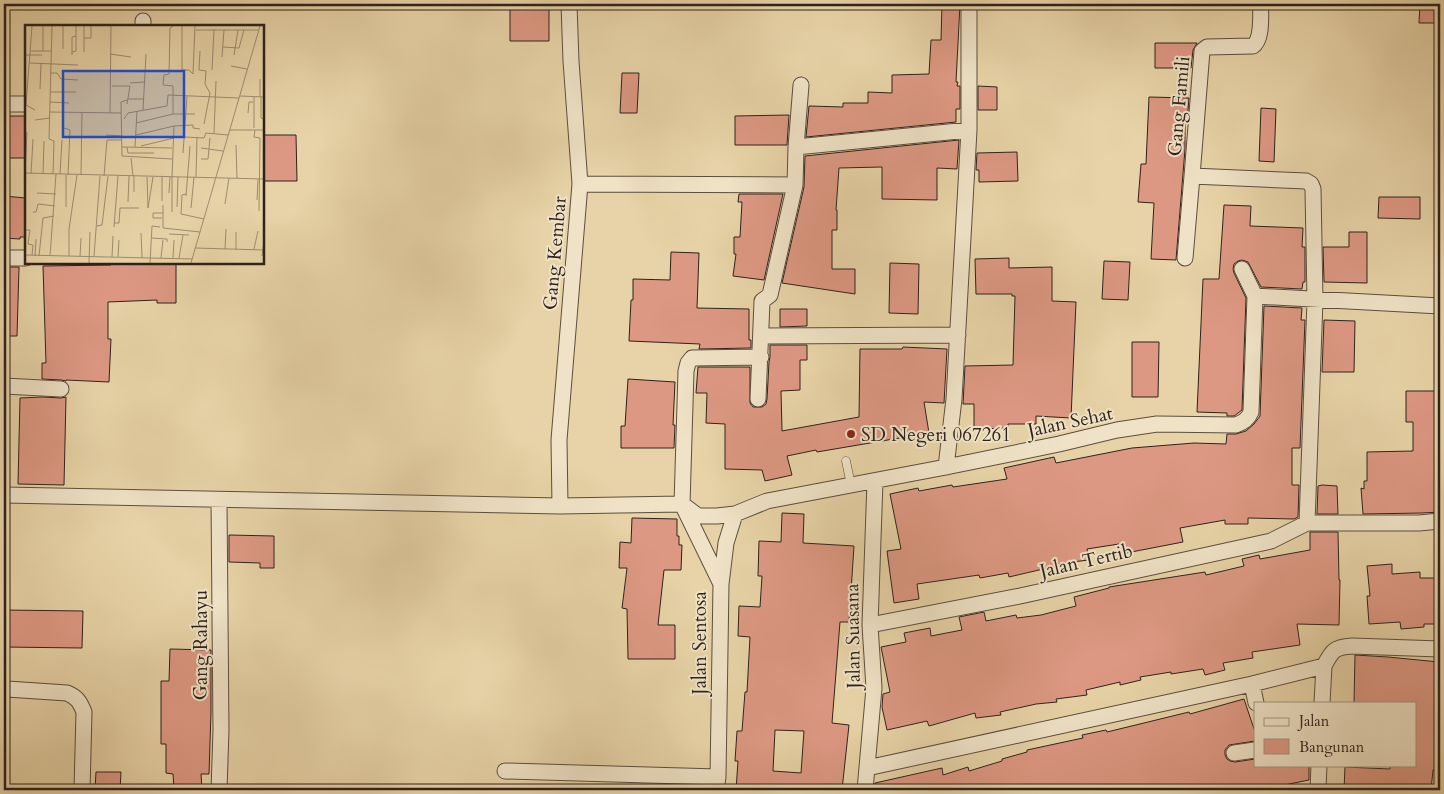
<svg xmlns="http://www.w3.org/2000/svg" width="1444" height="794" font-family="Cardo,serif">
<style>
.building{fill:#dd9883;stroke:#2e221c;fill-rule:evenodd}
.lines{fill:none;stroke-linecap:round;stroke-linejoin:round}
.service-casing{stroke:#5c4e3f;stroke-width:9}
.minor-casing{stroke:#5c4e3f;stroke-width:17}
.service{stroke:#efe2c6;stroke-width:8}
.minor{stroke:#efe2c6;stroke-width:15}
.poi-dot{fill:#8f2418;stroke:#efe2c6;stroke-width:2}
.labels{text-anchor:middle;stroke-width:4;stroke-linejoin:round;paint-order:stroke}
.street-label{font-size:19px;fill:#2e221c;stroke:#efe2c6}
.poi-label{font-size:19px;fill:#2e221c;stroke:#efe2c6;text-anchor:start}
.inset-road{fill:none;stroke:#9d8c6f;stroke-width:1}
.view{fill:#1d4ed8;fill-opacity:0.15;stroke:#1d4ed8;stroke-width:2.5}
.inset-edge{fill:none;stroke:#2e221c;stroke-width:2.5}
</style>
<rect width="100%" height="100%" fill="#e7d3a7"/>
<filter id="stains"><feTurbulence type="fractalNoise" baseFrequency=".004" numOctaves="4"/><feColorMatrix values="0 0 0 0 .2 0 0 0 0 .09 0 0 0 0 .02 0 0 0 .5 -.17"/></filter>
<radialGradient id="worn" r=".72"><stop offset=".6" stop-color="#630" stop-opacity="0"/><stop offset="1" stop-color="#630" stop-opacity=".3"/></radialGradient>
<path class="building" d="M510,4H549V41H510Z
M942,4H960L956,82H958L957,86H960V109H956V122L806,137L809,106L843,107V103H868V92L892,93V75L929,74L931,40H941Z
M1420,4H1440V23H1419Z
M1155,43H1197L1193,50L1191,68H1155Z
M622,73H639L637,113H620Z
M978,86L997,87V110H978Z
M1149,97L1189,98L1187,123H1185V149L1176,260L1151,259L1154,203L1138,202L1141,164H1146Z
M1261,108L1276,109L1274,162L1259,161Z
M789,115L787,145H735V116Z
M4,116H26V158H4Z
M262,135H296L297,181H262Z
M959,140L957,169L937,168V200L882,199V167L839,168L836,210H837V230H832V269H855V294L782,283L804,187L805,156Z
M1017,152L1018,181L979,182V170H976L977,153Z
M739,194H783L764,280L733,276L736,254H734V237H740L742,202H738Z
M4,196L26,198V237H20V239L4,238Z
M1379,197H1420V219L1378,218Z
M1224,205L1251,206L1250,226L1303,228L1302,247H1305V282H1303L1302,289L1261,287L1248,262L1242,260L1238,261L1234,264L1233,269L1234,273L1246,298L1242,410L1234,416H1227V413L1197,412L1203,279H1219Z
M1349,232H1367V283L1324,282L1323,247H1349Z
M671,252L699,253L697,308L749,309V340H751V348L699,349L700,344L629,341L631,300H633V279L670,280Z
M1009,258V268L1052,267V301L1076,302L1071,418L1036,416V424H1008V428L974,429V404H963L965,366L1013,365L1015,296H1012V294H976L975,259Z
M1104,261L1130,262L1128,300L1102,299Z
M111,262H176V303H157V300L108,302V339H111L109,382L66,380V381L61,380L42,379V363H46L43,266L111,265Z
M890,263L919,264L918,314L889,313Z
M4,267H19L17,336H4Z
M1264,306L1302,308L1301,320H1305L1300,448H1292V485H1299L1298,517L1294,519L1248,518V524H1225V520L1180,528L1183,542L1121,554L1119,544L1087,549L1089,560L1055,564L1056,566L1009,577L1008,573L980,578L979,575L917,584L919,599L894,603L887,551L901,549L890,494L918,488L919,491L952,485L953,487L1007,479L1004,468L1054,457L1056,463L1132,448L1194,443L1226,444L1227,434H1236L1246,431L1254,424L1260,416Z
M780,309H807V326L780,327Z
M1324,320L1355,321L1354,372H1322Z
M1132,342H1159L1158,397H1132Z
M770,345H807V360H800V390L781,391L782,431L859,417L860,349H902L903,347L947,349L944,403L924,402L929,433L817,452L816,450L787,456L792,475L765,481L762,470L725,469V424L706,423L707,393H696L698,367H750V403L753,407H762L766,404L767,399L769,362L770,357Z
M628,379L675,382L673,425H675L674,448H621V426H625Z
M1406,391H1440V512L1422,513L1363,514L1361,488L1364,489V481H1367V452L1413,451V422H1406Z
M42,397L61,398L66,397L64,485L18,484L20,398Z
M1322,485L1337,486L1338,514H1317L1318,486Z
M782,513L804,514L803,543L854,546L849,622H840L832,723L849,725L842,790H736L738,761H735L737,731H742L745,692H747L750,637L738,636L739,606L760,607L762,576H758L759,541L781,542ZM775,730L804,731L801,773L773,771Z
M632,518L677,519V536H679V545H682L681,570H664L658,625H675V659H628L627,609L622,608L627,568H619L620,542L631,543Z
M1310,532H1338L1339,580H1340L1339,625L1297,624L1300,645L1252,652L1253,658L1223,663L1225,670L1205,675L1203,669L1171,674V672L1140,677L1141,680L1120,685V682L1086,690L1087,695L1056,699L1057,702L1036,704L1000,712L1001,715L976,718L975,713L929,726L927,721L887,730L882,707L883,694L890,692L881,647L906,642L904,633L930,628L931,636L962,630L959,617L984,612L986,621L1016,615L1017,618L1041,615L1076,606L1074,597L1109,588V587L1205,572L1206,575L1244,566L1242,559L1259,555L1260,559L1310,550Z
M229,535L274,536V568H260V563L229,562Z
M1392,564V574L1420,572V578H1440V624H1424V627L1401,629L1400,622L1369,624L1367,596H1370L1367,566Z
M4,610L83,611L82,648L4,647Z
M170,649L211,650V712L209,774H201L202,790H174L173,774L166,773V744H161V681H169Z
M1355,655L1388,657L1439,662L1435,700L1440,701V771L1433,770L1431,790H1344L1345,767L1390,769V765H1415V703H1354Z
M1244,699L1255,732V741L1229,745L1225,750V755L1227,759L1230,761L1235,762L1255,759V765H1309V780L1259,790H1010L1009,785L989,790H874L875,783L942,768L943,775L968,767L969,771L1002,761V759L1027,752V750L1083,738L1082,735L1106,730L1107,732L1189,712L1190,714Z
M96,772H121L120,790H95Z"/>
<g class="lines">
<defs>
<path id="service" d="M846,461L851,485"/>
<path id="minor" d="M1261,4C1260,15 1263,39 1253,46L1207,47L1202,51L1192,176L1306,181L1311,184L1313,189L1315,300L1307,523
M143,26V21
M4,104H26
M796,147L969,130
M580,184L795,185L770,295L762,301L758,399
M795,185L796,147L801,85
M4,258H26
M1185,258L1192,176
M1242,269L1255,296
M761,336L958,335
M4,386L61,389
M946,467L954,399L969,130V4
M4,495L560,506L682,504L698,516H717L735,514
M560,506L559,440L580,184L571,61L569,4
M721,584L726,543L735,514L767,501L946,467L1059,444L1117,430L1157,424L1236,425C1244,422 1248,419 1251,412L1255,296L1440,306
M870,625L1020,596L1271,541L1307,523H1419L1440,521
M1324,666C1332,651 1334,647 1352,646L1440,649
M1252,684L1256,703
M7,689L67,693C77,697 80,702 84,712L82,790
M1234,753L1255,750
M867,768L1252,684L1324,666L1322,703
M505,771L718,777
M219,790L221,730L219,500
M716,790L718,777L721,584L682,504L686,371L688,363L692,358L761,357
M865,790L874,688L870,625L875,481
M1318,790L1319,765"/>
</defs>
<use href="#service" class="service-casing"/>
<use href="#minor" class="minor-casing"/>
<use href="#service" class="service"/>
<use href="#minor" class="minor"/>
</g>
<circle class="poi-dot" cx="851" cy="434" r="5"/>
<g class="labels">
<g class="street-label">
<text transform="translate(1178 106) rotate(-85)" y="7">Gang Famili</text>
<text transform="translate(554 253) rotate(-85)" y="7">Gang Kembar</text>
<text transform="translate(1070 421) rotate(-12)" y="7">Jalan Sehat</text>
<text transform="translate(1086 560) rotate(-13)" y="7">Jalan Tertib</text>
<text transform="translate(852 636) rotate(-91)" y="7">Jalan Suasana</text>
<text transform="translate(699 643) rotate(-90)" y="7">Jalan Sentosa</text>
<text transform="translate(200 645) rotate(-90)" y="7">Gang Rahayu</text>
</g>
<g class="poi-label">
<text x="861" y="441">SD Negeri 067261</text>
</g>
</g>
<g transform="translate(25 25)">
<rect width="239" height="239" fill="#e7d3a7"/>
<path class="inset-road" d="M7,1L1,80L10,85M18,1V26M27,1L24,114L29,116L28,149M157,1V45H164L168,49L170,1M171,5H233M59,13H66V1M198,22L214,23L219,5M38,24V1M6,26H26M175,26L174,45L181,46L180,59L185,68L179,99M47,27L51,26V1M59,27V1M85,29L106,32M0,30H17M47,30V12L51,11M209,30L213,5M197,32L199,5M5,38L53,40M206,41L222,44M187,45L189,4M26,48H32L36,54L53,55M105,58L120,57M87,61H105L102,79M15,64L16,38M26,67H51M215,71L239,72M229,72V103M235,72V54M236,72V93L239,94M103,74H119M102,75L96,77L97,131L147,134M25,77L44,78M118,85L121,29M25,87L96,88M85,88L86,1M223,88L224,77H228M148,89V61L138,60L139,50L144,49L145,3L148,1M99,94L103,88L142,81L143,70L214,73M10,95L25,93M111,98L148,89H170M149,101L168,100V103L175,104M39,103L45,105L43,150M205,105H239M230,105L229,112L235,113L234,186M189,108L191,56M81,110L98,111M111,110L149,101L147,152M160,112L179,113L181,108L203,110M211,120L212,153M116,121L149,113M97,122L147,123M102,122L103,128H129M110,122L112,86M176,123L198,126M158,128L162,71M106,133L108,151M176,134H183L185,113M0,148L239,154M0,148L2,107M6,149L8,114M18,149L19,116M35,149L37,115M56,150L57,87M79,151L82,115H97M109,151V167M122,152L123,183L128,152M147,152V187M171,152L172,112M12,168L31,169M144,168L145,152M161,169L157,170L156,189L179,194M161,171L165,121M232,175L233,154M137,176V152M103,177L104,151M200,179L204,153M138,180V203L175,207M41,182V150M152,182L153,152M166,183L169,152M8,187H11L13,179L30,181M137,193H128V188H138M89,198H94L95,183H114M72,201L77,200L83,151M89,202L93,151M0,205H5L3,219L8,220L7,230M211,207V225M116,208L117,233M144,209L164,210M127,213L142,214V217M170,223L239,225M200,224L201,204M229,224L233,206M0,230L167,234M10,231L11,214M14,231L18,193L29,191M25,231L31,149M44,231V204L52,150M69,231L75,151M237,231L239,215M55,232L56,213M87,232L88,211M93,232L94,215M136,233L138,215M148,233L149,215M154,233L158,210M64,238L65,207M125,238L127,201L135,202M166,238L235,1"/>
<path class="view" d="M38,46H159V112H38Z"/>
<rect width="239" height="239" class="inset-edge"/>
</g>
<rect width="1444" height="794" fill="none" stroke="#e7d3a7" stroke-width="20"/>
<rect x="5" y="5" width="1434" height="784" fill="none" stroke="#2e221c" stroke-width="2.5"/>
<rect x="10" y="10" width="1424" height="774" fill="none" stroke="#2e221c"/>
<rect x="1254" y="702" width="162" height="65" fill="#efe2c6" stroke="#a29582"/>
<rect x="1264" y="718" width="25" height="8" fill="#efe2c6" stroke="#a29582"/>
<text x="1299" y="726" font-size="15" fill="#2e221c">Jalan</text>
<rect x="1264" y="739" width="25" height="15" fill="#dd9883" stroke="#a29582"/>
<text x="1299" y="752" font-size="15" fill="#2e221c">Bangunan</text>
<rect width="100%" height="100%" filter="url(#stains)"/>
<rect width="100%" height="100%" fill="url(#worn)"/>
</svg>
